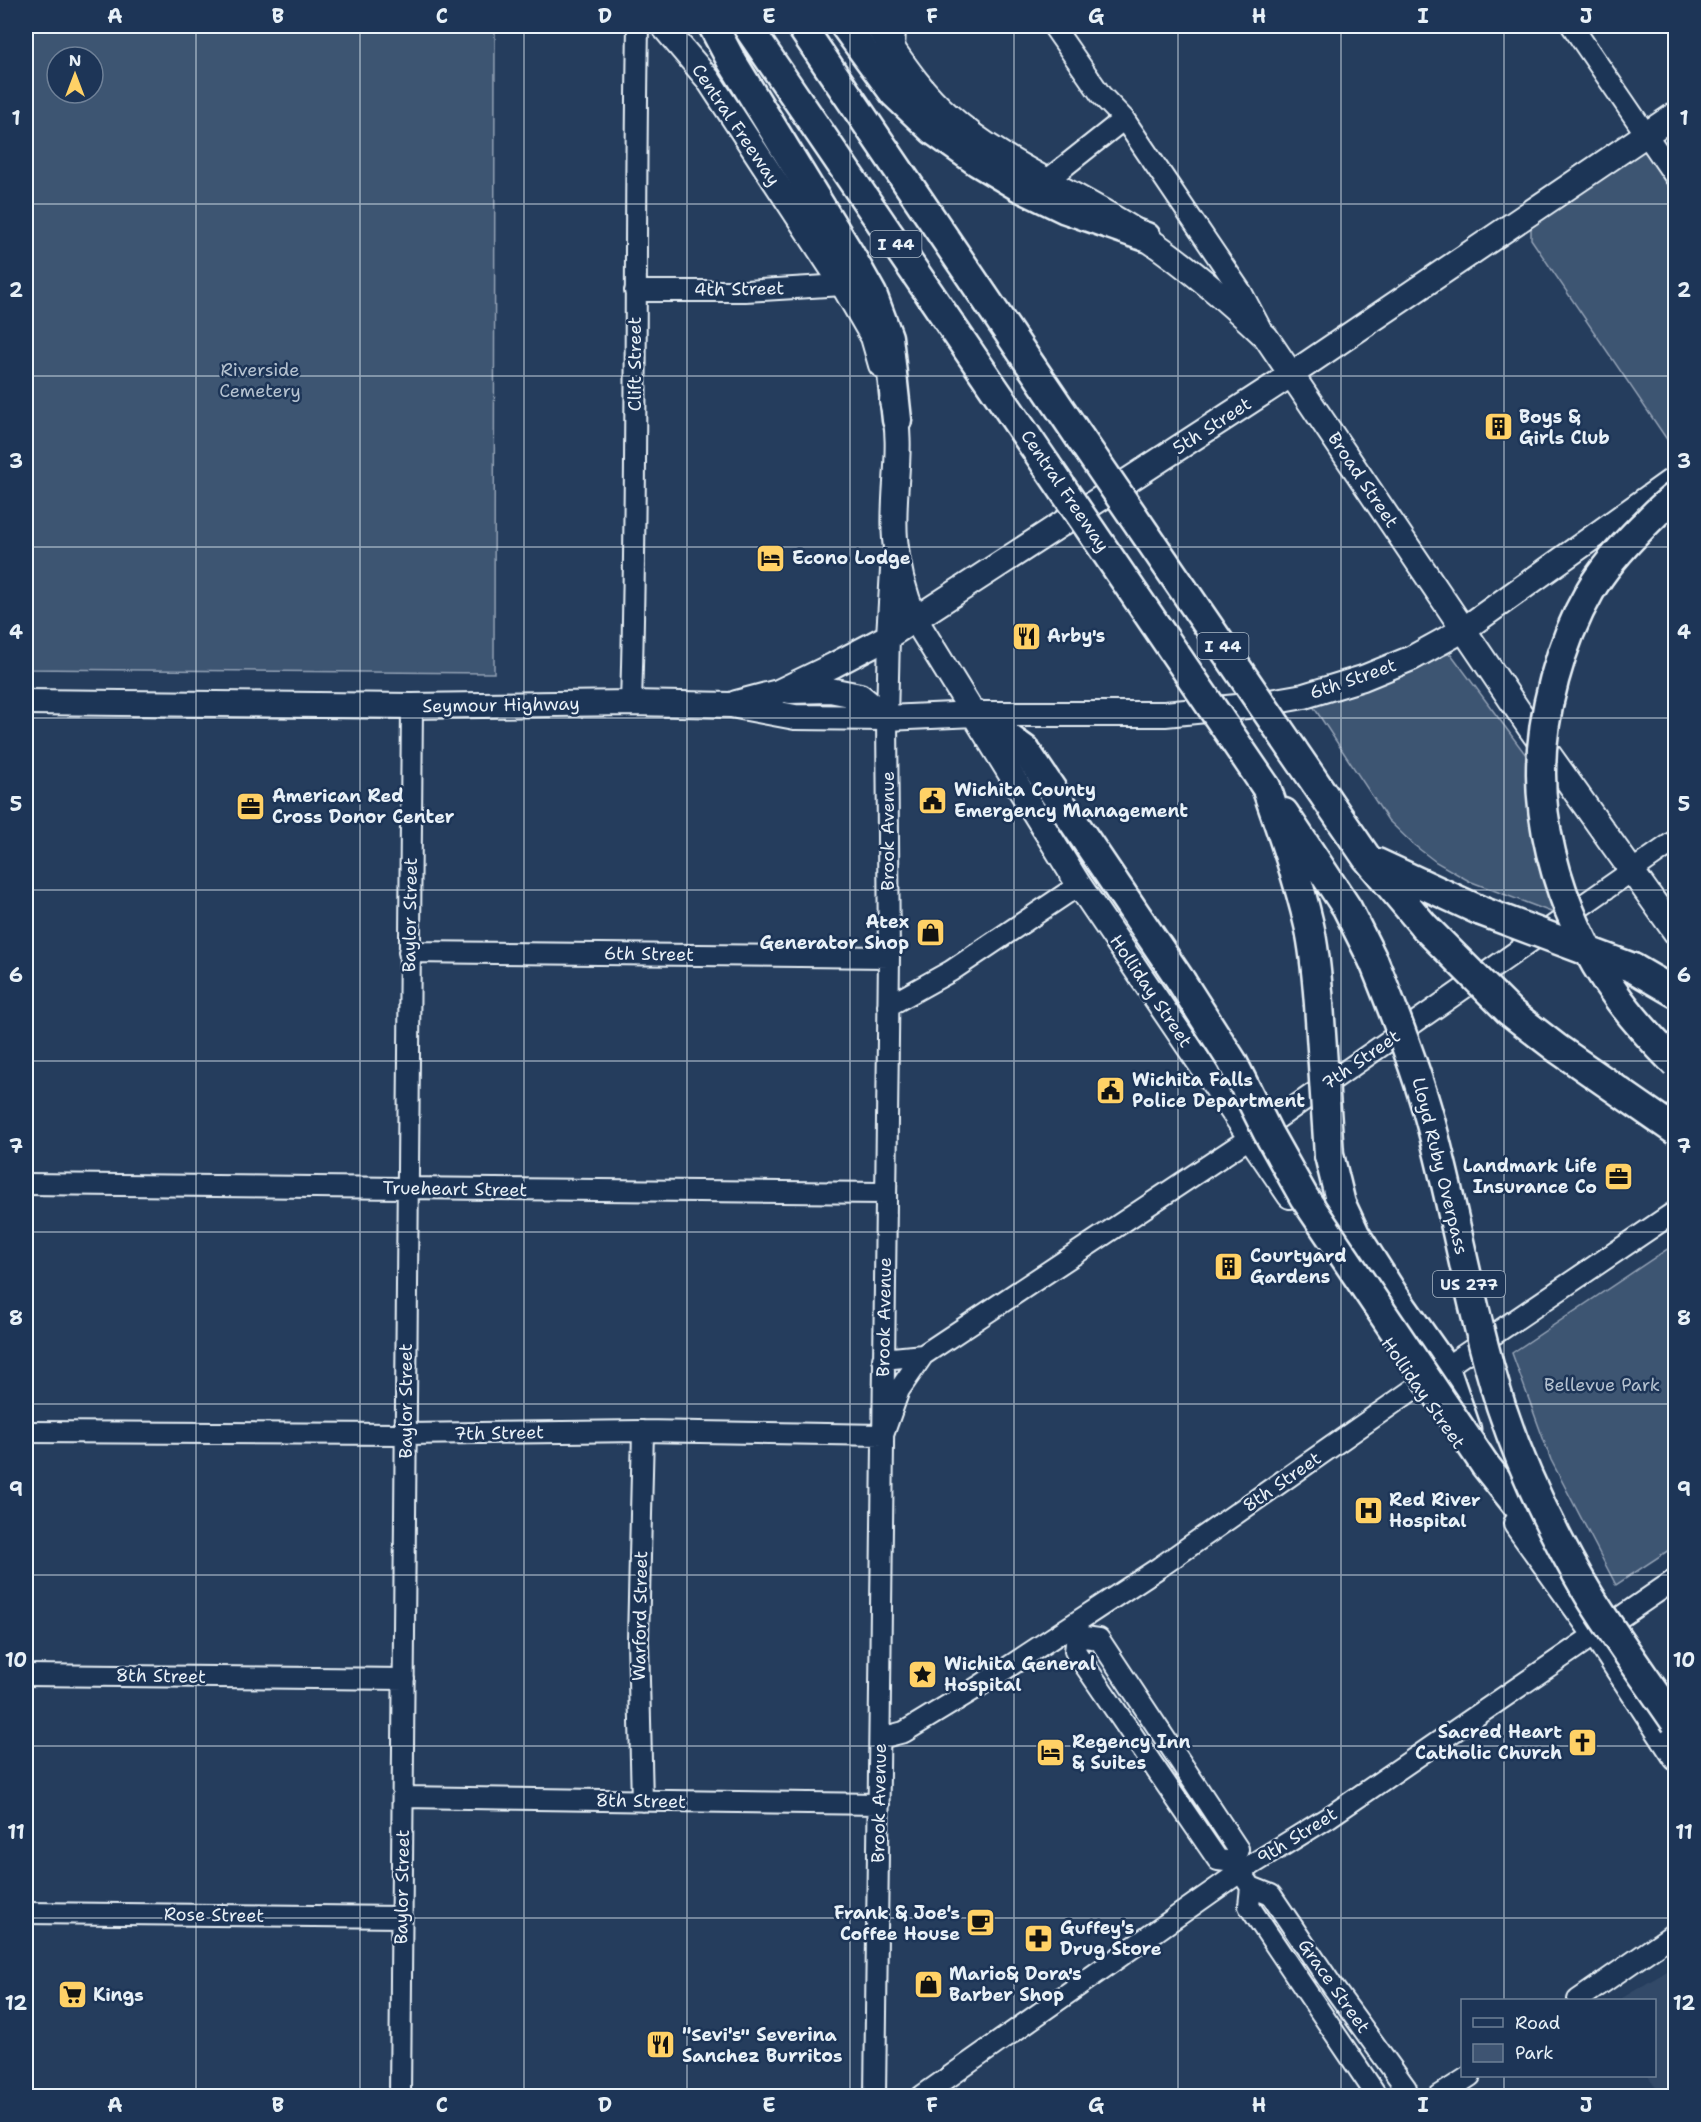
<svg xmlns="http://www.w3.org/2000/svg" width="1701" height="2122" font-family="'Shantell Sans',sans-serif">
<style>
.built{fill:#334a68}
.green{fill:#3e5472;stroke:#93a2b5;stroke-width:1.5;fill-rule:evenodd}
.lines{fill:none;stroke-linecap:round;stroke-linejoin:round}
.minor-casing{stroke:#e8f1f8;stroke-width:24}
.major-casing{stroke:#e8f1f8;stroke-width:28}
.highway-casing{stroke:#e8f1f8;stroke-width:33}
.minor{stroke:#1d3557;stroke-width:20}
.major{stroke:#1d3557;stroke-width:24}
.highway{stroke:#1d3557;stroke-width:28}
.highway-bridge-casing{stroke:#e8f1f8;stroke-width:33;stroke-linecap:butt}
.highway-bridge{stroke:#1d3557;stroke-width:28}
.grid{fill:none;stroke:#e8f1f8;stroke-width:1.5;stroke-opacity:0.55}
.labels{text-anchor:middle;stroke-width:5;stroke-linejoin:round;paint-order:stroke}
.shield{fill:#1d3557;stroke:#abb9c8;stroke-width:1.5}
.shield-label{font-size:16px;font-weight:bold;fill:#e8f1f8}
.street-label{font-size:18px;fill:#e8f1f8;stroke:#1d3557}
.park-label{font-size:18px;fill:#b5c2d0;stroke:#1d3557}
.poi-label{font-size:18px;font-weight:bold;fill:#e8f1f8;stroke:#1d3557;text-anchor:start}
.neatline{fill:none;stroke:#e8f1f8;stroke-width:2}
.grid-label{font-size:20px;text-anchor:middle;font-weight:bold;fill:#e8f1f8}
</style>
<rect width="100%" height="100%" fill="#253d5d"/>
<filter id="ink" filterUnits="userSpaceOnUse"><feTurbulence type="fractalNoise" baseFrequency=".0167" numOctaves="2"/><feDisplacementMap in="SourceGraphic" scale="12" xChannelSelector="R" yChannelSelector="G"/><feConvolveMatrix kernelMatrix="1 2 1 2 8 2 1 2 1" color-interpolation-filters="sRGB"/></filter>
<g filter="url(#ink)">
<path class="built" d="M1674,1967L1675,2096H1662L1648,2076H1654V2000H1619Z"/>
<path class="green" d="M26,26H495L494,673L26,669ZM57,57H93V93H57Z
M1642,151L1651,153L1675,189V444H1670L1531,239V226Z
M1451,654L1537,770L1560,912H1551L1469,881L1436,862L1414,845L1388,820L1313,706L1440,655Z
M1675,1244V1546L1616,1585L1551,1460L1512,1353Z"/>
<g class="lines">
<defs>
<path id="minor" d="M1053,26L1101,95L1124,119L1242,293L1260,327
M1572,26L1676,178
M894,51L895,26
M1046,181L1124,119
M635,291H745L843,285
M631,703C638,478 634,251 638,26
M409,952L889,957
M888,1006L951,971L1079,885
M26,1184L885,1193
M883,1359L923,1355
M26,1432L406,1434L643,1431L883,1435L899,1390L923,1355L1251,1137L1676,840
M1071,1626L1077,1636L1075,1651L1218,1860L1234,1862
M1077,1636L1099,1639L1238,1849L1234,1862L1251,1887L1271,1895L1333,1987L1406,2088L1404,2096
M26,1675L404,1679
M881,1738L904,1732L978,1687L1160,1567L1418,1386L1676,1211
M403,1797L879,1804
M642,1801L638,1640L643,1431
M1251,1887L1249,1906L1377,2096
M26,1913L402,1917
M1578,2000L1676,1932
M400,2096L412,706
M875,2096L889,957L887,718L889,636
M922,2096L1240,1872L1329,1817L1676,1579
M1439,2096L1470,2076"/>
<path id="major" d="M663,26L708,79L843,285L873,337L881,365
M877,26C898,56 919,90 948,115C1006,167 1082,194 1146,238C1189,267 1228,301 1266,337L1530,728L1676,933
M892,401C905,445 891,493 895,539C897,567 904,593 915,619L1079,885L1290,1196
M889,636L893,570
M790,691L830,690L860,696L887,718
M26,702L412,706L631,703L731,705L795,717L887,718L975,714H1165L1247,706L1304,696L1363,678L1412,658L1463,630L1676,478
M736,703L778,692L834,665L889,636L1292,374L1676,114
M1516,1524L1594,1633L1676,1758"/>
<path id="highway" d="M713,26L731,60L849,253L872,294L888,337L897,420
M747,26L1045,463
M801,26L1080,438
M845,26L894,93L933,130L978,162L1018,186L1066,209L1146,237
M975,714L1025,750L1181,981
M1293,750L1367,858L1424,926
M1266,787C1282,833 1298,878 1309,925C1315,951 1317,978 1319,1004
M1284,813L1347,908L1374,962
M1377,863L1481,911
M1633,968L1676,993
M1329,1155L1341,1204L1355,1234L1393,1294L1445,1368L1466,1429
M1485,1465L1561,1560"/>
</defs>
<use href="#minor" class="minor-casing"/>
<use href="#major" class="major-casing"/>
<use href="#highway" class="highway-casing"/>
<use href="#minor" class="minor"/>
<use href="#major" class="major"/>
<use href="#highway" class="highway"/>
<defs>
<path id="highway-bridge" d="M1080,438L1293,750
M1045,463L1266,787
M1676,496C1663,505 1653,516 1642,527C1623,546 1604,567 1590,591C1560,643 1541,714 1541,774C1541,826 1556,882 1577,928C1601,982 1635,1023 1676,1064
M1481,911L1633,968
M1424,926L1510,1012L1558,1049L1676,1131
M1374,962C1395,1014 1415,1066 1430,1120C1456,1215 1471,1312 1501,1406C1523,1472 1554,1536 1589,1595C1616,1639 1647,1680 1676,1723
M1181,981L1232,1061L1268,1133L1304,1197L1485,1465
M1319,1004L1329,1155"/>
</defs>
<use href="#highway-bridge" class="highway-bridge-casing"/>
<use href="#highway-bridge" class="highway-bridge"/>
</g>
</g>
<path class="grid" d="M196,26V2096M360,26V2096M524,26V2096M687,26V2096M850,26V2096M1014,26V2096M1178,26V2096M1341,26V2096M1504,26V2000M26,204H1676M26,376H1676M26,547H1676M26,718H1676M26,890H1676M26,1061H1676M26,1232H1676M26,1404H1676M26,1575H1676M26,1746H1676M26,1918H1676M1504,2076V2096"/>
<defs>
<symbol id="building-square" viewBox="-11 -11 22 22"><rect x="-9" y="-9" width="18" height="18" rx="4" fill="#ffd166" stroke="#1d3557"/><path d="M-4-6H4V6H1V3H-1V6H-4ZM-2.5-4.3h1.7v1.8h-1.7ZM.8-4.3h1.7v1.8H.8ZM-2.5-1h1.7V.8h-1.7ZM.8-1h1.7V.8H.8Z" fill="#111"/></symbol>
<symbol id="hotel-square" viewBox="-11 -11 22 22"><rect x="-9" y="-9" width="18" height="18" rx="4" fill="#ffd166" stroke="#1d3557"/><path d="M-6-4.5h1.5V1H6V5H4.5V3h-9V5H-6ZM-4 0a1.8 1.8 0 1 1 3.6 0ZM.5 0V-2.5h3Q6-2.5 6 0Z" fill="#111"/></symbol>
<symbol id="restaurant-square" viewBox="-11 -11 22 22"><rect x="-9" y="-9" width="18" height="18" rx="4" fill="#ffd166" stroke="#1d3557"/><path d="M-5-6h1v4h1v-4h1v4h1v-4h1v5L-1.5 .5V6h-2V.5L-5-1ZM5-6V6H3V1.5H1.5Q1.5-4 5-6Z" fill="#111"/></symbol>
<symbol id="civic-square" viewBox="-11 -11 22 22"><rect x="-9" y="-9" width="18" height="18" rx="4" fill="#ffd166" stroke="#1d3557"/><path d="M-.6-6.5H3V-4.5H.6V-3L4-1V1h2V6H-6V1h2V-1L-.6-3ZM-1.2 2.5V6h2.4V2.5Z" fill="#111"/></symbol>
<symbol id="office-square" viewBox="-11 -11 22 22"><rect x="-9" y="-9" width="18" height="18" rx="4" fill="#ffd166" stroke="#1d3557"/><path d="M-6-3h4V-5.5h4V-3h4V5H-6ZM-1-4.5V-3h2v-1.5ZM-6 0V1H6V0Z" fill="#111"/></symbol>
<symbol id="shop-square" viewBox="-11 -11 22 22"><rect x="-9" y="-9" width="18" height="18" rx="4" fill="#ffd166" stroke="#1d3557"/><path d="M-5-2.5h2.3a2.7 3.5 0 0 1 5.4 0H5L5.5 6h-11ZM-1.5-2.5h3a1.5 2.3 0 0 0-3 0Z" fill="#111"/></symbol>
<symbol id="hospital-square" viewBox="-11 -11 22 22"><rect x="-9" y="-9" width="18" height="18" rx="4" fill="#ffd166" stroke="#1d3557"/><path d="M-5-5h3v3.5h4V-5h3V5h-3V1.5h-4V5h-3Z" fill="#111"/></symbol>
<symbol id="sight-square" viewBox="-11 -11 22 22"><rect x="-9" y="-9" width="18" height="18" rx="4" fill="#ffd166" stroke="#1d3557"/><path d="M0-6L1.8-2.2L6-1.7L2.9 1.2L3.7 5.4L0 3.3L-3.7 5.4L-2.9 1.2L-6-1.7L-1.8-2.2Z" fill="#111"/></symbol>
<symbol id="church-square" viewBox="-11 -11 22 22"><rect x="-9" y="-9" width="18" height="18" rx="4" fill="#ffd166" stroke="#1d3557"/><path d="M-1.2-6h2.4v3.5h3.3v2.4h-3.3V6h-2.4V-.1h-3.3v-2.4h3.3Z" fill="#111"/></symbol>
<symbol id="cafe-square" viewBox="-11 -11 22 22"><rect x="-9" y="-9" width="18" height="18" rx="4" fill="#ffd166" stroke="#1d3557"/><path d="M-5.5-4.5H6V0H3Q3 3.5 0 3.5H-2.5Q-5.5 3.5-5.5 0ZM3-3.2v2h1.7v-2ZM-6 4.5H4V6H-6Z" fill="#111"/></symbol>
<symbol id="pharmacy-square" viewBox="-11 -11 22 22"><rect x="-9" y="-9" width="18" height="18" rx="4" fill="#ffd166" stroke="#1d3557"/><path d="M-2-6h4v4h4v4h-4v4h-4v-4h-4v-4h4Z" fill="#111"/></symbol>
<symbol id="supermarket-square" viewBox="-11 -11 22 22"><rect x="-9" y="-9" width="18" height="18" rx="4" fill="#ffd166" stroke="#1d3557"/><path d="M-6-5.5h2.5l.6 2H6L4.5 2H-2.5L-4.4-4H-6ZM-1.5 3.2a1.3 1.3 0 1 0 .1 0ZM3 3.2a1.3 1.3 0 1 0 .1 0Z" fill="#111"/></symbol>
</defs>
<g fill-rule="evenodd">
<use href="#building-square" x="1482" y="410" width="33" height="33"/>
<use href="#hotel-square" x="754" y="542" width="33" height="33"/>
<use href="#restaurant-square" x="1010" y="620" width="33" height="33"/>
<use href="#civic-square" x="916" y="784" width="33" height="33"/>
<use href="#office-square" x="234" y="790" width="33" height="33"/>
<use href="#shop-square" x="914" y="916" width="33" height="33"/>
<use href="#civic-square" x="1094" y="1074" width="33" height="33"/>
<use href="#office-square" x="1602" y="1160" width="33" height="33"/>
<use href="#building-square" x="1212" y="1250" width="33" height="33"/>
<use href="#hospital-square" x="1352" y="1494" width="33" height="33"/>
<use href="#sight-square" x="906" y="1658" width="33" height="33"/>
<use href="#church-square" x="1566" y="1726" width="33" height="33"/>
<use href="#hotel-square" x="1034" y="1736" width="33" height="33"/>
<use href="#cafe-square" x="964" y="1906" width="33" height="33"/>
<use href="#pharmacy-square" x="1022" y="1922" width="33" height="33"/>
<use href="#shop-square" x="912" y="1968" width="33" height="33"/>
<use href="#supermarket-square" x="56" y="1978" width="33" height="33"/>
<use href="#restaurant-square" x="644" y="2028" width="33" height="33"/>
</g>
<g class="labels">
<g class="shield">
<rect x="870.5" y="231" width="51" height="26" rx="4.5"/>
<rect x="1197.5" y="633" width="51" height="26" rx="4.5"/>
<rect x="1433" y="1271" width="72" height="26" rx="4.5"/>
</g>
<g class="shield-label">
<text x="896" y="250">I 44</text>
<text x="1223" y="652">I 44</text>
<text x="1469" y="1290">US 277</text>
</g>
<g class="street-label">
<text transform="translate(736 125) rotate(56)" y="6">Central Freeway</text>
<text transform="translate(739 289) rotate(-1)" y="6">4th Street</text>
<text transform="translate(635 364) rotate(-90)" y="6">Clift Street</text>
<text transform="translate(1212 426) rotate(-33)" y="6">5th Street</text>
<text transform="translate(1363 480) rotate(56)" y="6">Broad Street</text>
<text transform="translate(1065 491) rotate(56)" y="6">Central Freeway</text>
<text transform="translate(1353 679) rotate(-19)" y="6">6th Street</text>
<text transform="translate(501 705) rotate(-1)" y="6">Seymour Highway</text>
<text transform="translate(888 831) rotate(-90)" y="6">Brook Avenue</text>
<text transform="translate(410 915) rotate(-89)" y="6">Baylor Street</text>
<text transform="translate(649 954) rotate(1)" y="6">6th Street</text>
<text transform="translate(1151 991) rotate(56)" y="6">Holliday Street</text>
<text transform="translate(1361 1060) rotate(-35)" y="6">7th Street</text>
<text transform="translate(1440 1166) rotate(76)" y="6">Lloyd Ruby Overpass</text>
<text transform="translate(455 1189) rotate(1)" y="6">Trueheart Street</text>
<text transform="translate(884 1317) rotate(-89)" y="6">Brook Avenue</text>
<text transform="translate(1423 1393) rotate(55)" y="6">Holliday Street</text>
<text transform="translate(406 1401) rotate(-90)" y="6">Baylor Street</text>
<text transform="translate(499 1433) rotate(-1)" y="6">7th Street</text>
<text transform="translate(1282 1482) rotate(-35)" y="6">8th Street</text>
<text transform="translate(640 1616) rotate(-89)" y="6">Warford Street</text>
<text transform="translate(161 1676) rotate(1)" y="6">8th Street</text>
<text transform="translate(641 1801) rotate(1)" y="6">8th Street</text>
<text transform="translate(879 1803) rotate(-89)" y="6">Brook Avenue</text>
<text transform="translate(1297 1836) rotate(-32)" y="6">9th Street</text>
<text transform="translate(402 1887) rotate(-89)" y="6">Baylor Street</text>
<text transform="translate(214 1915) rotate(1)" y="6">Rose Street</text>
<text transform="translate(1334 1986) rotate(55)" y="6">Grace Street</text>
</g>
<g class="park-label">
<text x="260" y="376">Riverside<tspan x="260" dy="21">Cemetery</tspan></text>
<text x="1602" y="1391">Bellevue Park</text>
</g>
<g class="poi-label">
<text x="1519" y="423">Boys &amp;<tspan x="1519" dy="21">Girls Club</tspan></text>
<text x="792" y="564">Econo Lodge</text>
<text x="1047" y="642">Arby's</text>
<text x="954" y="796">Wichita County<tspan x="954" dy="21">Emergency Management</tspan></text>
<text x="272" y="802">American Red<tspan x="272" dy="21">Cross Donor Center</tspan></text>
<text x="909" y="928" text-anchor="end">Atex<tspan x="909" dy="21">Generator Shop</tspan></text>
<text x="1132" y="1086">Wichita Falls<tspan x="1132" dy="21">Police Department</tspan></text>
<text x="1597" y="1172" text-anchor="end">Landmark Life<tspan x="1597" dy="21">Insurance Co</tspan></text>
<text x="1250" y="1262">Courtyard<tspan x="1250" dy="21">Gardens</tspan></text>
<text x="1389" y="1506">Red River<tspan x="1389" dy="21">Hospital</tspan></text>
<text x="944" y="1670">Wichita General<tspan x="944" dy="21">Hospital</tspan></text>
<text x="1562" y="1738" text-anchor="end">Sacred Heart<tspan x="1562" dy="21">Catholic Church</tspan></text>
<text x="1072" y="1748">Regency Inn<tspan x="1072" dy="21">&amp; Suites</tspan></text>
<text x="960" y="1919" text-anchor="end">Frank &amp; Joe's<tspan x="960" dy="21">Coffee House</tspan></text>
<text x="1060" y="1934">Guffey's<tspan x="1060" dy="21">Drug Store</tspan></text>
<text x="949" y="1980">Mario&amp; Dora's<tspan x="949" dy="21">Barber Shop</tspan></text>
<text x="93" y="2001">Kings</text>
<text x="682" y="2041">"Sevi's" Severina<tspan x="682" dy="21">Sanchez Burritos</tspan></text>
</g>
</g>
<rect width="1701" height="2122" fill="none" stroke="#1d3557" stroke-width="66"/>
<rect x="1461" y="1999" width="195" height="78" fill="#1d3557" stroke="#6e8097" stroke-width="1.5"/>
<rect x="1473" y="2018" width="30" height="9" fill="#1d3557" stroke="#6e8097" stroke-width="1.5"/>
<text x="1515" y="2029" font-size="18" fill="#e8f1f8">Road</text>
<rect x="1473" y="2044" width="30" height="18" fill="#3e5472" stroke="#6e8097" stroke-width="1.5"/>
<text x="1515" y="2059" font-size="18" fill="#e8f1f8">Park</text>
<g transform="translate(75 75)"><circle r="28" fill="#1d3557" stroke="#6e8097" stroke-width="1.5"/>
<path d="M0-4.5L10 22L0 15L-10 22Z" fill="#ffd166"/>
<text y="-9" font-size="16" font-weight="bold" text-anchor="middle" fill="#e8f1f8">N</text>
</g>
<rect x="33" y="33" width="1635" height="2056" class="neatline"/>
<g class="grid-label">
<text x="115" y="23">A</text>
<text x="278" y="23">B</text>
<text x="442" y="23">C</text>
<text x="605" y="23">D</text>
<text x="769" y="23">E</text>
<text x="932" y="23">F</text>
<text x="1096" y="23">G</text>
<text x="1259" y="23">H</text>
<text x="1423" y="23">I</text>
<text x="1586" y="23">J</text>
<text x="16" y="125">1</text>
<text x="1684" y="125">1</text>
<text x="16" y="297">2</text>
<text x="1684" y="297">2</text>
<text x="16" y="468">3</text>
<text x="1684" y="468">3</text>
<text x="16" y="639">4</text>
<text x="1684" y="639">4</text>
<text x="16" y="811">5</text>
<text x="1684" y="811">5</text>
<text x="16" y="982">6</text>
<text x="1684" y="982">6</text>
<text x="16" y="1153">7</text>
<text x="1684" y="1153">7</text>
<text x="16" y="1325">8</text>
<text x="1684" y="1325">8</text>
<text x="16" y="1496">9</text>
<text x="1684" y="1496">9</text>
<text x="16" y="1667">10</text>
<text x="1684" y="1667">10</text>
<text x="16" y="1839">11</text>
<text x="1684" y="1839">11</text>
<text x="16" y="2010">12</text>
<text x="1684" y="2010">12</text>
<text x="115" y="2112">A</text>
<text x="278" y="2112">B</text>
<text x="442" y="2112">C</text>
<text x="605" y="2112">D</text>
<text x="769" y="2112">E</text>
<text x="932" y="2112">F</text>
<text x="1096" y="2112">G</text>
<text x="1259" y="2112">H</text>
<text x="1423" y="2112">I</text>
<text x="1586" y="2112">J</text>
</g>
</svg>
